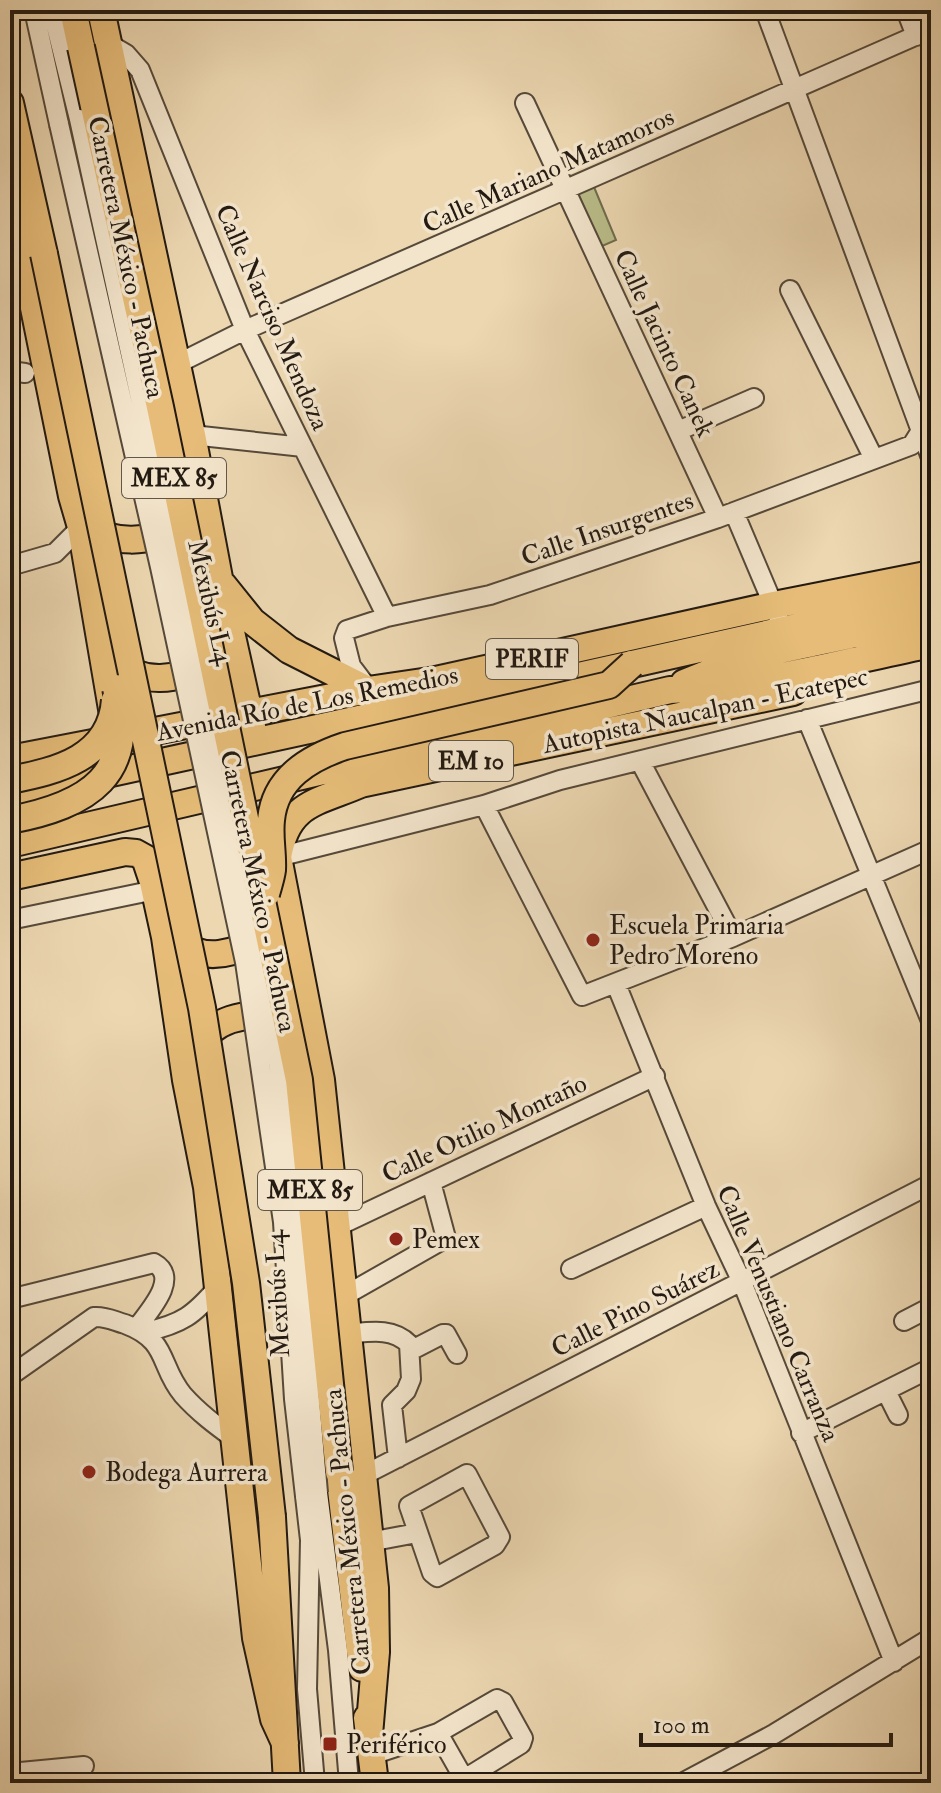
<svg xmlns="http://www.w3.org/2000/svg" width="941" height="1793" font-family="'IM FELL Double Pica',serif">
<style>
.green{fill:#babd89;stroke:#6e6c4e;stroke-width:2}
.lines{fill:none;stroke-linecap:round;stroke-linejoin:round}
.minor-casing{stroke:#55493a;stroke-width:22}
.highway-casing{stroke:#231a12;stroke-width:30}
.minor{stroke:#f3e5cc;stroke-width:18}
.highway{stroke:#e6bc78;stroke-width:26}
.minor-bridge-casing{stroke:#55493a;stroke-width:22;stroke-linecap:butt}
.highway-bridge-casing{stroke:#231a12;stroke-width:30;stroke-linecap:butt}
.minor-bridge{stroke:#f3e5cc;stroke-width:18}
.highway-bridge{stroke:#e6bc78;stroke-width:26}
.poi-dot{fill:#8f2418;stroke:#f3e5cc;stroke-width:3}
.labels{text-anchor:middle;stroke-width:7;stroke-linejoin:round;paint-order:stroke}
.shield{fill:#f3e5cc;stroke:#61574a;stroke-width:2}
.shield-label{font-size:24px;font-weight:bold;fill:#231a12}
.street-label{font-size:26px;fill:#231a12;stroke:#f3e5cc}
.poi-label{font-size:26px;fill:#231a12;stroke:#f3e5cc;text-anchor:start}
</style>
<rect width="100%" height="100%" fill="#ecd7b1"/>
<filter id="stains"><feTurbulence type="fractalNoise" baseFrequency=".0025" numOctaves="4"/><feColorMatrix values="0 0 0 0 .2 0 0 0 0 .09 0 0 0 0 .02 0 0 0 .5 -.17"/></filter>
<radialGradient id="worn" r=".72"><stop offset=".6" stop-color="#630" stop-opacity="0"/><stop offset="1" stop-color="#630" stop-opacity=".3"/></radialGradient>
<path class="green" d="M594,187L616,240L600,247L578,193Z"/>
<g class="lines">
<defs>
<path id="minor" d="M34,10L59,124
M52,10L79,119
M765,10L931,458
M906,10L916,36
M109,44L126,54L140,70L245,330L387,617
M525,103L718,518
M790,290L874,459
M187,359L245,330L931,29
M10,371L25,373
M678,431L754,398
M192,435L303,447
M734,512L778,616
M10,566L55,553L81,527
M367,687L351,666L344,638L347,630L387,617L490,595L718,518L912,445L922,429L931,422
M807,719L931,1021
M640,761L733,937
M484,805L582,996L733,937L931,849
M278,857L484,805L560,780L931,689
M10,920L155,890
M616,984L706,1206L742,1282L894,1662
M336,1227L655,1076
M571,1269L706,1206
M344,1296L446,1238L431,1182
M10,1299L154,1263C181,1278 148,1312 136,1329
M904,1321L931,1307
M145,1332C182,1324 194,1315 218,1287
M347,1334C369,1332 392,1327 409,1344L411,1379L406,1391L392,1405L398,1458
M410,1351L443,1334H446L457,1354
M10,1376L94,1317C106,1316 114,1321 125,1324C170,1341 158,1365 183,1395C199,1413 217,1426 236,1440
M886,1391L898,1415
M801,1433L931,1368
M467,1474L500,1537L495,1545L437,1577L432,1573L409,1506Z
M362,1476L931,1184
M318,1493L338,1650L349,1783
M305,1496L310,1540L307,1689L315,1783
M369,1542L417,1533
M372,1755L438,1733L497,1699L503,1702L523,1738L521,1744L466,1778L463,1777L438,1733
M10,1773L84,1766
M682,1783L774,1734L931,1638"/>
<path id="highway" d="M73,10L81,47
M101,10L192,435L219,578L253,731
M10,103L44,254
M10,189L72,496L81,527L113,715
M84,528C113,542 149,546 176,525
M223,585L252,621L289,650L368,690
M117,661C141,685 179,682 204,662
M684,683L751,656L931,618
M10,759L368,690L436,680L774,605L931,574
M361,784C316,803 287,803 278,857L321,1080L375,1588L376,1652L369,1735
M346,787L793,692
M10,795L382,714L561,680L931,597
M10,844L670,690C759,686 844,662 931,644
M10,877L125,852L136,853L145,858L153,882L165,937L186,1080L207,1187L256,1638L274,1719L285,1743
M172,941C205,962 234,957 264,934
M195,1050C212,1019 245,1010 278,1020
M339,1472L362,1668
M272,1517L287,1783
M367,1718L375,1783"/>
</defs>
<use href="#minor" class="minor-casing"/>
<use href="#highway" class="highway-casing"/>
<use href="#minor" class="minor"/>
<use href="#highway" class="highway"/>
<defs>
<path id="minor-bridge" d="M79,119L211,723L278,1063L299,1211L308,1376L318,1493
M59,124L160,567L245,962L283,1222L294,1399L305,1496"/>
<path id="highway-bridge" d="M81,47L160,407L299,1080L339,1472
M44,254L202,1008L246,1283L272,1517
M10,780C57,771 111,758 115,700
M10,820C89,805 137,775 116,688
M266,894C268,886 271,878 272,870C273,854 269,837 271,820C275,778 309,758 345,746L609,685L632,664"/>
</defs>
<use href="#minor-bridge" class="minor-bridge-casing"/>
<use href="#highway-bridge" class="highway-bridge-casing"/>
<use href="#minor-bridge" class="minor-bridge"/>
<use href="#highway-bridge" class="highway-bridge"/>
</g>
<g class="poi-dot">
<circle cx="593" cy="940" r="8"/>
<circle cx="396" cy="1239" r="8"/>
<circle cx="89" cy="1472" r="8"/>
<rect x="322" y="1736" width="16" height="16" rx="4"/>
</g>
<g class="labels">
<g class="shield">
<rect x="122" y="458" width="104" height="40" rx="6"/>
<rect x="486" y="639" width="92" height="40" rx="6"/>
<rect x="429" y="741" width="84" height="40" rx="6"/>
<rect x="258" y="1170" width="104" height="40" rx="6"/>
</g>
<g class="shield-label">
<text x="174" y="486">MEX 85</text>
<text x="532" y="667">PERIF</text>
<text x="471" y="769">EM 10</text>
<text x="310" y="1198">MEX 85</text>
</g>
<g class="street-label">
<text transform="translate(548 170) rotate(-24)" y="9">Calle Mariano Matamoros</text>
<text transform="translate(127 257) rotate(78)" y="9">Carretera México - Pachuca</text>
<text transform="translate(273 317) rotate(66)" y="9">Calle Narciso Mendoza</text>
<text transform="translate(665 343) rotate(65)" y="9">Calle Jacinto Canek</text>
<text transform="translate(607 528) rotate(-19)" y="9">Calle Insurgentes</text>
<text transform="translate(211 602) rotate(77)" y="9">Mexibús L4</text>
<text transform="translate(307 703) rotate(-11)" y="9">Avenida Río de Los Remedios</text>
<text transform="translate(705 710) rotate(-12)" y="9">Autopista Naucalpan - Ecatepec</text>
<text transform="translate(259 891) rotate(78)" y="9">Carretera México - Pachuca</text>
<text transform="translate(484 1128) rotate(-25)" y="9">Calle Otilio Montaño</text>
<text transform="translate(277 1294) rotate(-93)" y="9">Mexibús L4</text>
<text transform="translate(635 1308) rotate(-27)" y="9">Calle Pino Suárez</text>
<text transform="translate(779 1313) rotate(67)" y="9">Calle Venustiano Carranza</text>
<text transform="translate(347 1532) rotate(-96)" y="9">Carretera México - Pachuca</text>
</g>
<g class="poi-label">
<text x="609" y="934">Escuela Primaria<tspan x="609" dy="30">Pedro Moreno</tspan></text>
<text x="412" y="1248">Pemex</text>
<text x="105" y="1481">Bodega Aurrera</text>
<text x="346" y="1753">Periférico</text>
</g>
</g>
<rect width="941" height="1793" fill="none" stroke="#ecd7b1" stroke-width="40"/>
<rect x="12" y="12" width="917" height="1769" fill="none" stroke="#231a12" stroke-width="4"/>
<rect x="20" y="20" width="901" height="1753" fill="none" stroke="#231a12" stroke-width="2"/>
<path d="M641 1733v12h250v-12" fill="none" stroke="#231a12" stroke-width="4"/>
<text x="653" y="1733" font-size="24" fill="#231a12" stroke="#f3e5cc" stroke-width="6" paint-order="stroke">100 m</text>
<rect width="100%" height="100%" filter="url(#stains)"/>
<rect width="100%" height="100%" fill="url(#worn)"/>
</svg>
